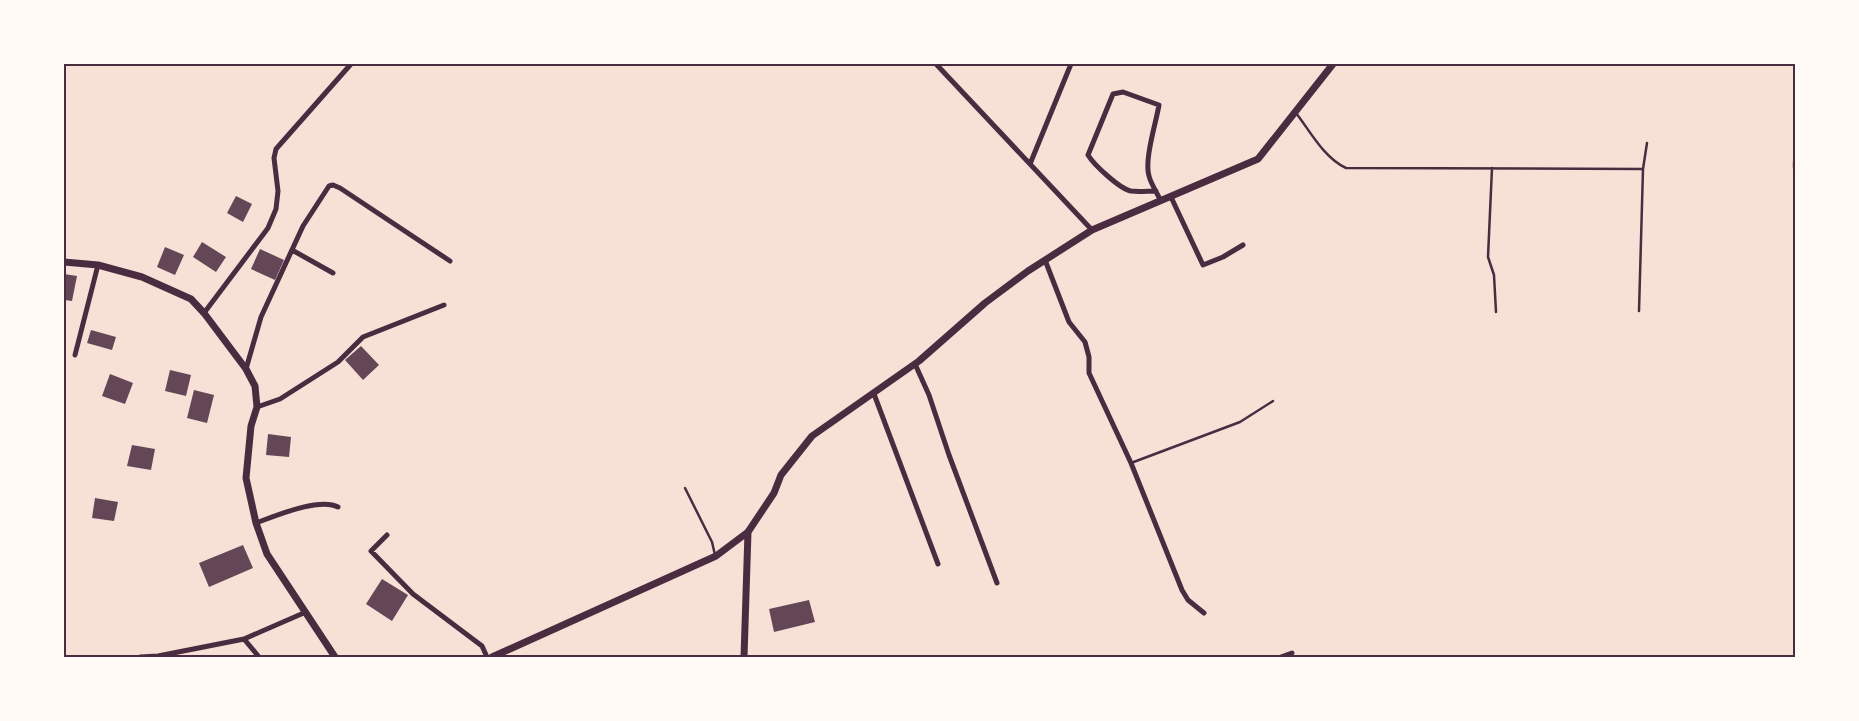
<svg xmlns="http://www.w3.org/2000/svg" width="1859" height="721" font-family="'Varela Round',sans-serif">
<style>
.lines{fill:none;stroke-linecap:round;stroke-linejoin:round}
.stream{stroke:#dcb8b0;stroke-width:4.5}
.building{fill:#644757}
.service{stroke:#4a2c40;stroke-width:2.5}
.minor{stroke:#4a2c40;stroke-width:5}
.tertiary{stroke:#4a2c40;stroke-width:7}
.neatline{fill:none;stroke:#4a2c40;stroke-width:2}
</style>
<rect width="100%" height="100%" fill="#f7e1d7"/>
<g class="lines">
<path class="stream" d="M1795,161L1794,166L1795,168"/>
</g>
<path class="building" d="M236,196L252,204L243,222L227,213Z
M202,242L226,257L216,272L193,257Z
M165,247L184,255L175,275L157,267Z
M260,249L284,260L275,280L251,269Z
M64,274L77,276L72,301L64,300Z
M91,330L116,337L112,350L87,343Z
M361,346L379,365L363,380L345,360Z
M170,370L191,375L186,396L165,391Z
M110,374L133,383L125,404L102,396Z
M194,390L214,395L207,423L187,418Z
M268,434L291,437L289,457L266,455Z
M132,445L155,449L151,470L127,466Z
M95,498L118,502L114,521L92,518Z
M243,545L253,568L209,587L199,563Z
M382,579L408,595L392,621L366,604Z
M809,600L815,622L774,632L769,609Z"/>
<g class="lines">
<path class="service" d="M1296,113C1310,131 1324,158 1346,168L1643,169
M1492,168L1488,257L1494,275L1496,312
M1639,311L1643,169L1647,143
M1131,463L1240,422L1273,401
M685,488L712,542L715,555"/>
<path class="minor" d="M936,64L1092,230
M1030,164L1071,64
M1156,191C1148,191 1139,192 1131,191C1120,189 1094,165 1088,155L1113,94L1123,92L1159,105C1156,123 1144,160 1149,176C1151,184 1157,193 1161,201
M1171,197L1203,265L1223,257L1243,245
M292,250L333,273
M1045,260L1069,322L1085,342L1089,357V373L1131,463L1182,590L1188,600L1204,613
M204,313L268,228L276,209L278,191L274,158L276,149L351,64
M75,355L98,265
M915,364L929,395L949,455L997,583
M246,369L261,317L303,226L329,186L333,185L340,188L450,261
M874,394L938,564
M257,407L280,399L338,362L363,337L444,305
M256,523C275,516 320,497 338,507
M387,535L371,551L413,594L482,646L487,657
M244,639L306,612
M140,657L158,656L244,639L259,657
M1281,657L1292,653"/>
<path class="tertiary" d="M64,262L98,265L142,277L191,299L204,313L246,369L255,386L257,407L251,426L246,478L256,523L267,554L335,657
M492,657L716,556L748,532L774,493L781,475L812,436L919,361L985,303L1028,271L1092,230L1258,159L1333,64
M744,657L748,532"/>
</g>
<rect width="1859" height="721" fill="none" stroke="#fffaf5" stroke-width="130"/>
<rect x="65" y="65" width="1729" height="591" class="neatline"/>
</svg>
